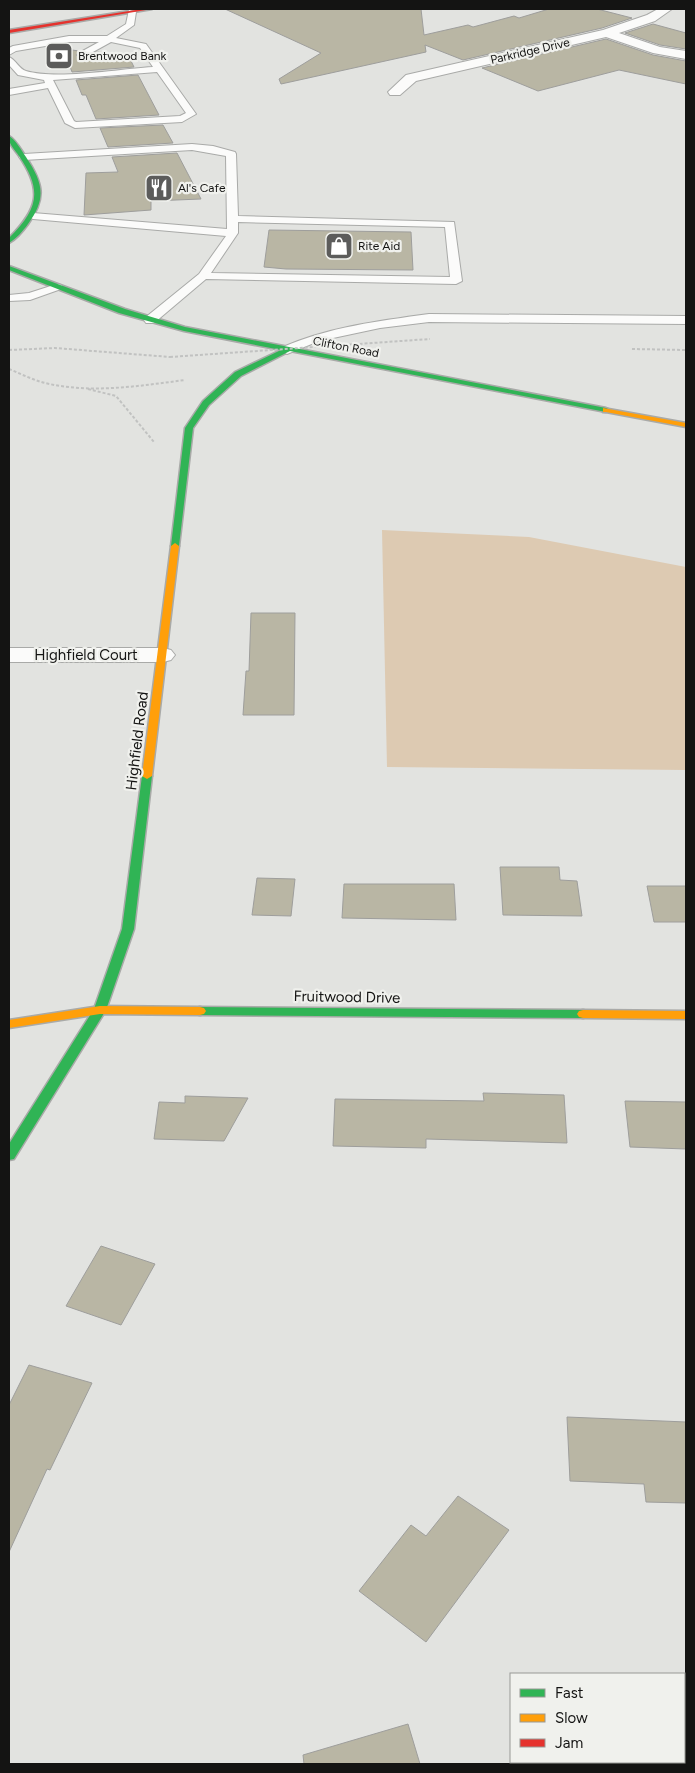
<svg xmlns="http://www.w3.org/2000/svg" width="695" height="1773" font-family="Figtree,sans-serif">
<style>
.green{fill:#ddcab2}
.building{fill:#b9b6a4;stroke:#9e9e9c}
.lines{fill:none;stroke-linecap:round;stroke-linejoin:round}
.lane-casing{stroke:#a9aaa8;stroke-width:2}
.street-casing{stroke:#a9aaa8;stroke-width:2}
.fast-casing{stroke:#a9aaa8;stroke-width:3}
.slow-casing{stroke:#a9aaa8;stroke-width:3}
.jam-casing{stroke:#a9aaa8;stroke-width:3}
.path{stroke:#c1c2c1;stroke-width:2;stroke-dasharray:3 2;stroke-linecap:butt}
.lane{fill:#fbfbfa;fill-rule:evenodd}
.street{fill:#fbfbfa;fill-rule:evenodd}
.fast{fill:#30b455;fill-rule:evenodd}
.slow{fill:#ff9f0a;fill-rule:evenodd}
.jam{fill:#e5322d;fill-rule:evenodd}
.path-bridge{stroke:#c1c2c1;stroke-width:2;stroke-dasharray:3 2;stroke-linecap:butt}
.labels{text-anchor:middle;stroke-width:4.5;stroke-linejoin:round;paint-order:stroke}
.far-street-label{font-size:12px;fill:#141413;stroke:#f0f1ed}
.far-poi-label{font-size:12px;fill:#141413;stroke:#f0f1ed;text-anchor:start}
.street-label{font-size:15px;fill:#141413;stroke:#f0f1ed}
</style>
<rect width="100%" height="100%" fill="#e2e3e0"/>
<path class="green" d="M382,530L529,537L686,567V770L387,767Z"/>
<path class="building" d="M225,9H421L424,35L468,25L473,27L514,16L519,18L549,9H597L632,18L602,28L463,60L425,45L426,52L281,84L279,79L321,53Z
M653,24L686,33V49L660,45L625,33Z
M606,39L653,55L686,61V84L619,70L538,91L482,68Z
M63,49L80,51L76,55L81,60L96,52L128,55L134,67L72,72Z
M138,75L159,115L96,119L86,95H82L76,80Z
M163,125L173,143L108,147L100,128Z
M177,153L201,199L151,201V210L84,215L86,173L118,172L112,157Z
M269,230L411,232L413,270L286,269L264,267Z
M251,613H295L294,715H243L246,671H249Z
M500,867H559L560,880L577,881L582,916L503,915Z
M257,878L295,879L291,916L252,915Z
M344,884H454L456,920L342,918Z
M647,886H686V922H654Z
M483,1093L564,1095L567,1143L426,1139V1148L333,1146L335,1099L484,1101Z
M185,1096L248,1098L224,1141L154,1139L159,1102L185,1103Z
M625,1101L686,1102V1149L630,1147Z
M101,1246L155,1264L121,1325L66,1306Z
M29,1365L92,1383L50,1470L47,1469L9,1552V1405Z
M567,1417L686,1422V1503L646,1502L644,1484L570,1481Z
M458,1496L509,1530L426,1642L359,1591L411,1525L426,1536Z
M408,1724L420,1764H304L303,1755Z"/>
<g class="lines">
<defs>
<path id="lane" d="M129,10L136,12L134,25L116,38L146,44L196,114L182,122L75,128L65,123L48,88L9,95V89L45,83L44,80L18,75L9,65V57C16,60 19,69 26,71C56,80 120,69 153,67L140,48L111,42L82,58L78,55L79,53L99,42H69L16,51L9,55V48L13,46L69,36H107L126,24ZM157,72L186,113L180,116L76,122L74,121L53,80Z
M192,144L213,146L235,152L236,154L238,216L454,222L462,281L456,284L206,279L154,323H146L144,320L146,317L199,274L226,236L33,219L28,216L33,213L227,229L226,156L192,150L24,160L19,157L24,154ZM238,222L445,227L450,277L211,273L238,233Z
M57,284L61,285L63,287L61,289L30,300L9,301V295L29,293Z
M429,314L686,316V324L429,322L380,328L319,341L287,354L281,350L283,347C329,327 379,321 429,314Z"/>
<path id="street" d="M658,9H672L655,21L619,33L660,47L686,51V59L653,53L606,37L416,81L400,95H390L388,92L406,75L603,30L647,15Z
M9,648H163L171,650L175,655L171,660L163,662H9Z
M684,1739L686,1740V1764H664L663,1762H684Z"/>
<path id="fast" d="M9,136C16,140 21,150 26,157C43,183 47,198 28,224C23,231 16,239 9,243V238C38,209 43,191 19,156C15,150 8,144 9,136Z
M9,266L125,309L185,327L606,408L610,410L606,412L290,351L241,376L209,405L193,428L179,546L175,549L171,546L185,428L203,401L235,372L281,350L184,331L119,313L9,270Z
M147,773L152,776L134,929L106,1010L14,1159L9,1160V1144L94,1009L122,929L142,776Z
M200,1007L583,1010L587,1011L589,1014L587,1017L583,1018L200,1015L196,1014L194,1011L196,1008Z"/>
<path id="slow" d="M603,408L686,423V427L606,412H603Z
M175,543L179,546L152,776L147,779L142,776L171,546Z
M100,1006L200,1007L204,1008L206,1011L204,1014L200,1015L100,1014L9,1028V1020Z
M583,1010L686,1011V1019L583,1018L579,1017L577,1014L579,1011Z"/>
<path id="jam" d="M142,9H152L9,33V30Z"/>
</defs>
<use href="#lane" class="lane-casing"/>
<use href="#street" class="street-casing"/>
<use href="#fast" class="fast-casing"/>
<use href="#slow" class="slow-casing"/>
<use href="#jam" class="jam-casing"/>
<path class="path" d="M632,349L686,350
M9,350L55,348L170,357
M9,369C21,374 33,380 45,383C91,394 139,386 185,380
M88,389L116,396L154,442"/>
<use href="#lane" class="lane"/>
<use href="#street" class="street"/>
<use href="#fast" class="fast"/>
<use href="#slow" class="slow"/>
<use href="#jam" class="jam"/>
<path class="path-bridge" d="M170,357L430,339"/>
</g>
<defs>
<symbol id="bank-square" viewBox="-11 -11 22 22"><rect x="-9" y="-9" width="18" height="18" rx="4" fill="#5c5c5b" stroke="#f0f1ed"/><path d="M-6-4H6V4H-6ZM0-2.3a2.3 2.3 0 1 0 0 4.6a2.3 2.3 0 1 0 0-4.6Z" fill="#fff"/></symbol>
<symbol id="restaurant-square" viewBox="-11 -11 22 22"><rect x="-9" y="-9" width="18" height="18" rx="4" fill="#5c5c5b" stroke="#f0f1ed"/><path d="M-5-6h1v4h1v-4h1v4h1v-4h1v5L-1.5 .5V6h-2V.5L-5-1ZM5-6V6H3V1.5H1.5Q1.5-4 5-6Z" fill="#fff"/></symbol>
<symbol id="shop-square" viewBox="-11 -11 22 22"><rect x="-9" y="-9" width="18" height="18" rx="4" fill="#5c5c5b" stroke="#f0f1ed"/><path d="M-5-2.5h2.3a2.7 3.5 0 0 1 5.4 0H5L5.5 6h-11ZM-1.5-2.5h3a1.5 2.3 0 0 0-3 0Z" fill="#fff"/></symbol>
</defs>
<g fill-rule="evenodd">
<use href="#bank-square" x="43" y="40" width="32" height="32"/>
<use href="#restaurant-square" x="143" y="172" width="32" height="32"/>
<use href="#shop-square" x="323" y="230" width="32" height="32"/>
</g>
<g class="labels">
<g class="far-street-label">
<text transform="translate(530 51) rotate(-13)" y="4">Parkridge Drive</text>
<text transform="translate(346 347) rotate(11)" y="4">Clifton Road</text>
</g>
<g class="far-poi-label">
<text x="78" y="60">Brentwood Bank</text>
<text x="178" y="192">Al's Cafe</text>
<text x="358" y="250">Rite Aid</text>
</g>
<g class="street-label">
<text x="86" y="660">Highfield Court</text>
<text transform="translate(137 741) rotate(-83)" y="5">Highfield Road</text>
<text transform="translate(347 997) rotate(1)" y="5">Fruitwood Drive</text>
</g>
</g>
<rect width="695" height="1773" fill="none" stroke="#141413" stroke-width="20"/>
<rect x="510" y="1673" width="175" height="90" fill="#f0f1ed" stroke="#989996"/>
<rect x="520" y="1689" width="25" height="8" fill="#30b455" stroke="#989996"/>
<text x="555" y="1698" font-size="15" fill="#141413">Fast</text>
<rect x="520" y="1714" width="25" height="8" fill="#ff9f0a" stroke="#989996"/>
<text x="555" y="1723" font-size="15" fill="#141413">Slow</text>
<rect x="520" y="1739" width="25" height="8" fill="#e5322d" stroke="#989996"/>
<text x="555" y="1748" font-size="15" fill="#141413">Jam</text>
</svg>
